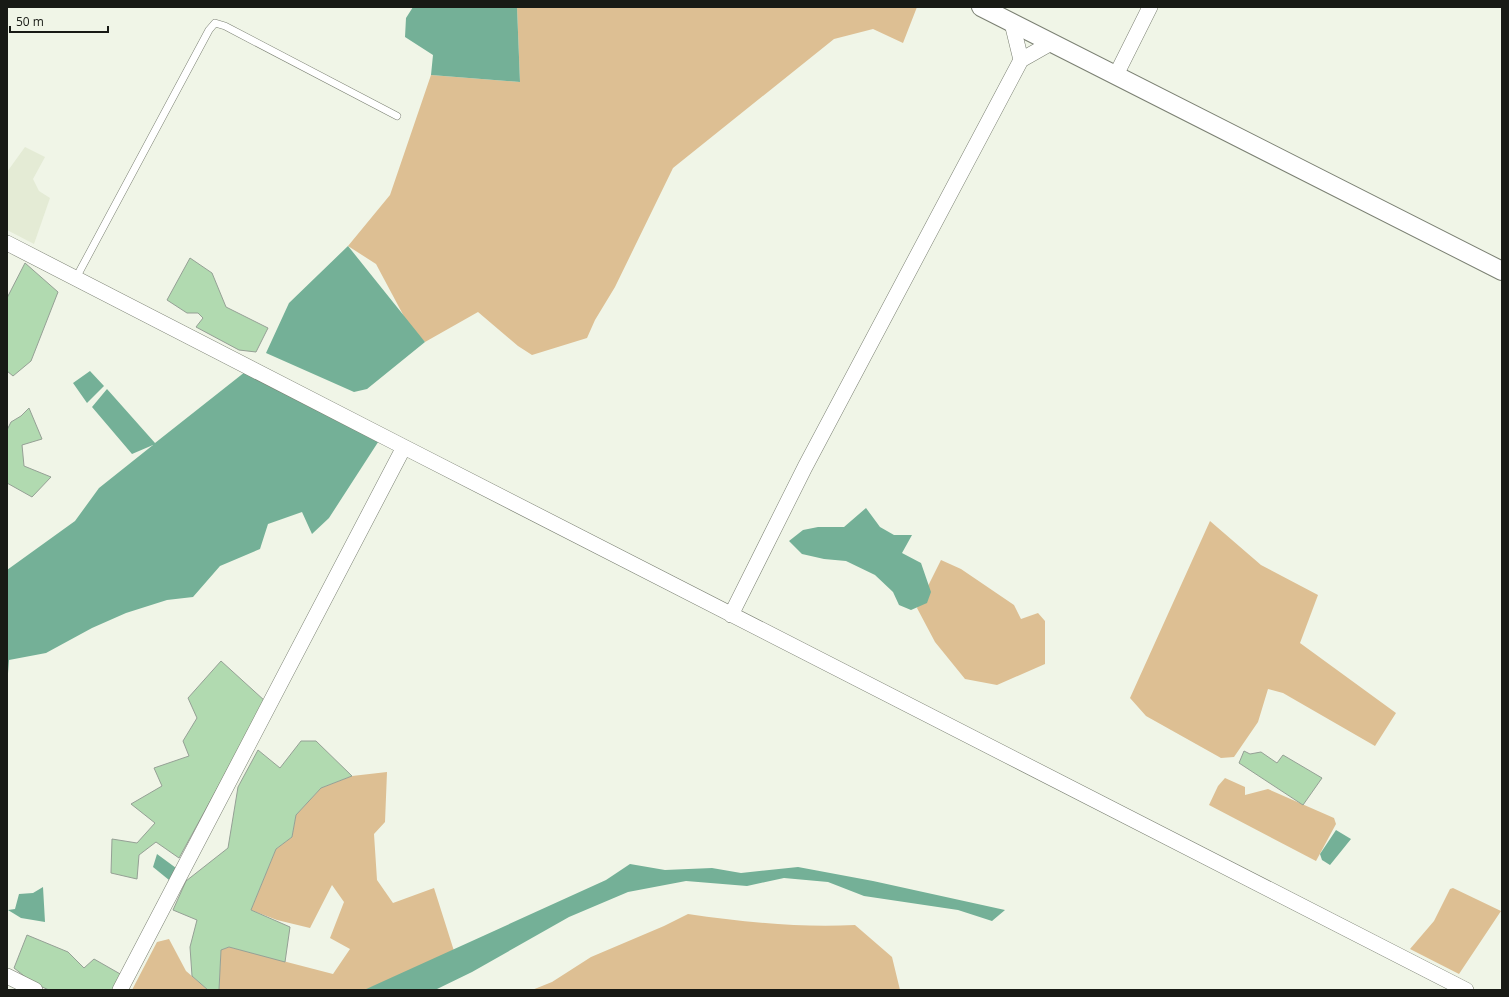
<svg xmlns="http://www.w3.org/2000/svg" width="1509" height="997" font-family="'Open Sans',sans-serif">
<style>
.built{fill:#e4ebd5}
.green{fill:#ddbf93}
.water{fill:#74b097}
.building{fill:#b1dab0;stroke:#95a095}
.lines{fill:none;stroke-linecap:round;stroke-linejoin:round}
.service-casing{stroke:#7b8073;stroke-width:8}
.minor-casing{stroke:#7b8073;stroke-width:16}
.tertiary-casing{stroke:#7b8073;stroke-width:20}
.service{stroke:#fff;stroke-width:7}
.minor{stroke:#fff;stroke-width:15}
.tertiary{stroke:#fff;stroke-width:18}
</style>
<rect width="100%" height="100%" fill="#f0f5e7"/>
<path class="built" d="M25,147L45,157L33,179L39,191L50,198L34,244L7,230V172Z"/>
<path class="green" d="M517,7H917L903,43L873,29L834,39L673,168L615,287L595,320L587,338L532,355L518,346L478,312L425,342L408,324L376,264L348,246L390,195L431,75L520,82Z
M1210,521L1261,565L1318,595L1300,643L1396,713L1375,746L1283,693L1268,689L1258,722L1234,757L1221,758L1146,716L1130,698Z
M941,560L961,569L1014,605L1021,619L1038,613L1045,621V664L997,685L965,679L935,642L917,608Z
M387,772L385,822L374,834L377,880L393,903L434,888L454,951L365,990H219L221,950L229,947L333,974L350,949L330,938L344,902L332,885L310,928L277,920L251,910L276,849L292,837L296,815L321,788L352,776Z
M1225,778L1245,787V795L1268,789L1334,818L1336,824L1316,861L1209,805L1218,786Z
M1453,888L1501,911L1459,974L1410,949L1434,921L1450,889Z
M688,914C743,922 800,928 855,925L892,957L900,990H532L552,982L591,957L664,926Z
M169,939L186,971L208,990H132L157,942Z"/>
<path class="water" d="M413,7H517L520,82L431,75L433,55L405,37L406,18Z
M348,246L425,342L367,389L354,392L266,353L289,303Z
M250,368L382,436L329,518L312,534L302,512L268,524L260,549L220,566L193,597L167,600L126,613L92,628L46,653L9,660L7,687V570L75,521L99,488L153,445L132,454L92,407L107,389L155,443Z
M90,371L104,386L87,403L73,383Z
M866,508L880,527L894,535H912L902,553L921,563L931,592L927,603L911,610L899,605L893,592L875,575L846,561L824,559L802,554L789,541L803,530L818,527H844Z
M1336,830L1351,839L1330,865L1322,860L1320,854Z
M157,854L176,868L169,880L153,867Z
M630,864L665,870L712,868L741,873L798,867L873,881L1005,910L992,921L958,910L864,896L828,882L784,878L747,886L686,881L628,892L569,917L472,972L435,990H364L606,880Z
M43,887L45,922L21,918L8,910L15,909L19,894L33,893Z"/>
<path class="building" d="M190,258L212,273L226,307L268,328L256,352L239,350L196,327L203,318L198,313H187L167,300Z
M25,263L58,292L31,361L13,376L7,371V298Z
M29,408L42,439L22,445L24,466L51,477L32,497L7,483V430L11,422L21,416Z
M221,661L265,701L179,858L156,842L139,855L137,879L111,873L112,839L137,843L155,823L131,804L162,786L154,768L189,756L183,741L197,718L188,698Z
M301,741H316L352,776L321,788L296,815L292,837L276,849L251,910L290,927L285,962L229,947L221,950L219,990H208L192,976L190,947L197,920L173,910L186,881L228,848L238,787L258,750L280,768Z
M1244,751L1250,754L1261,752L1277,763L1283,755L1322,778L1303,805L1239,763Z
M27,935L68,952L84,968L94,959L122,975L114,990H49L33,983L14,968Z"/>
<g class="lines">
<defs>
<path id="service" d="M76,278L209,30L215,23L225,26L397,116"/>
<path id="minor" d="M1012,23L1021,60
M1116,75L1150,7
M7,243L404,447L1466,990
M731,615L805,467L1021,60L1051,43
M7,976L35,990
M120,990L404,447"/>
<path id="tertiary" d="M981,7L1502,271"/>
</defs>
<use href="#service" class="service-casing"/>
<use href="#minor" class="minor-casing"/>
<use href="#tertiary" class="tertiary-casing"/>
<use href="#service" class="service"/>
<use href="#minor" class="minor"/>
<use href="#tertiary" class="tertiary"/>
</g>
<rect width="1509" height="997" fill="none" stroke="#181a15" stroke-width="16"/>
<path d="M10 26v6h98v-6" fill="none" stroke="#181a15" stroke-width="2"/>
<text x="16" y="26" font-size="12" fill="#181a15" stroke="#f0f5e7" stroke-width="3" paint-order="stroke">50 m</text>
</svg>
